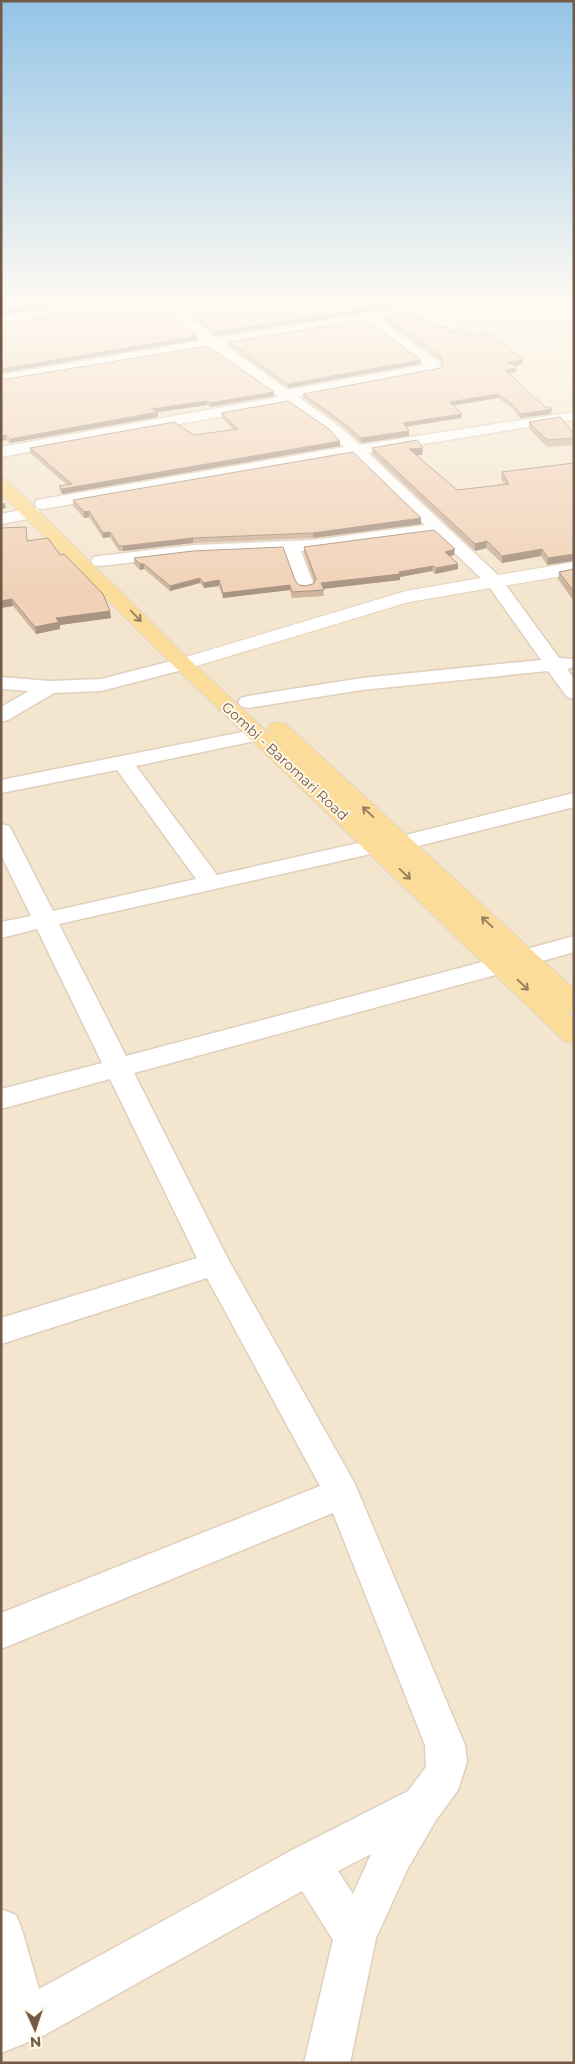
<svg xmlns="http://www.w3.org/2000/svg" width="575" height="2064" font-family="Montserrat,sans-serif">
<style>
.residential{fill:#f4e5cf}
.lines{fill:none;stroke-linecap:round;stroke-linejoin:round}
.street-casing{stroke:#e0cfbd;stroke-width:3}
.secondary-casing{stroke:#e5d1bb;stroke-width:2}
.primary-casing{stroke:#ddd7d3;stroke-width:2}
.street{fill:#fff;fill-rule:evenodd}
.secondary{fill:#fff;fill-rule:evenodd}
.primary{fill:#fbdc98;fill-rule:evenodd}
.wall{fill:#cfb59e}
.shaded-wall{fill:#a99381}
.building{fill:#f1d2b8;stroke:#a99381}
.oneway{stroke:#9c8160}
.labels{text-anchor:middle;stroke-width:4;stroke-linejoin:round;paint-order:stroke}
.street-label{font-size:14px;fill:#735a48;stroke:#fff7e7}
</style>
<rect width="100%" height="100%" fill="#fcf3e1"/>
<path class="residential" d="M1,303H574V2063H1Z"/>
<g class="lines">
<defs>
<path id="street" d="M97,303H133L127,307L1,325V317Z
M156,303H171L215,338L436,303H469L463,307L426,313L442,321L455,323L457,326L455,329C435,334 424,316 409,316C400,315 389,319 380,320L439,362L441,368L439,371L298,397L340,427L360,445L574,412V420H570L368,453L500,577L559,658L574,659V667L567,669L574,679V699L567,697L548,671L362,690L248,708L241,706L238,702L241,698L248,696L362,678L541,660L488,585L434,533L301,551L314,585L311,589L305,590L299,589L296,585L284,551L193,555L100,566L94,565L91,561L94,557L100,556L193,545L313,540L425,525L353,455L43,509L37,508L35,504L37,500L43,499L344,447L330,433L288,404L1,457V447L279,397L209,348L1,383V375L201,341ZM366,322L425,365L288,390L224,345Z
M32,508L38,509L40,513L38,517L1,524V514Z
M183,658L190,660L193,664L190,668L101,691L54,693L8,720L1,722V707L29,691L1,689V677L50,681L101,679Z
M257,729L264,731L267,735L264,739L136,766L217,875L376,839L384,841L387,846L384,851L59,924L126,1056L501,957L510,959L514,965L510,971L134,1073L228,1259L354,1482L465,1745L467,1762L458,1790L436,1820L408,1868L376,1938L350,2063H304L333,1940L302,1891L41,2037L1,2053V1909L16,1915L22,1930L39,1989L294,1849L408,1791L426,1767L425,1745L333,1513L1,1649V1613L320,1486L207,1278L1,1344V1318L197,1258L110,1079L1,1109V1089L102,1063L37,929L1,938V922L31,916L1,855V824L9,826L12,831L53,911L196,879L117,770L1,793V780ZM371,1854L353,1894L338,1871Z
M574,793V807L402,850L394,848L391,843L394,838Z
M574,936V952L525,966L516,964L513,958L516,952Z"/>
<path id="secondary" d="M574,562V574L409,602L190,668L183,670L176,668L173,664L176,660L406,591Z"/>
<path id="primary" d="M1,479L7,480L190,660L431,884L270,734L267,729L270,724L278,722L286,724L574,989V1013L566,1011L574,1018V1043L564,1041L176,668L1,494Z"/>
</defs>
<use href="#street" class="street-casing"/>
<use href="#secondary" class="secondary-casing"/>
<use href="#primary" class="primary-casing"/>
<use href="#street" class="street"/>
<use href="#secondary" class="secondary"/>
<use href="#primary" class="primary"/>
</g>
<path class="wall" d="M175,303H412V305L216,336Z
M571,304H574V310L571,308Z
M385,317L435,325L452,332L469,335L523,360V364L514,366L516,372L509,373L551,414L520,418L512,408L498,398L454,405L461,418L406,427L409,436L361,443L341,425L303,398V394L441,368L442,365L440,360L385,321Z
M229,342L420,364L288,388L229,346Z
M1,380L274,392V396L210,407L207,405L157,412L158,417L10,443L6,440L1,441Z
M221,413L340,441V446L62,494L60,491L59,486L67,485L30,453V448L194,435L234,430L222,418Z
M529,422L574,434V445L547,447L529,429Z
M372,448L422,455H416L457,490L504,484L501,479L502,472L574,463L547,565L541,556L502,563L486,548L475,551L372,454Z
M73,500L421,518V524L313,538L193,543L123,551H119L110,537L103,538L89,517L84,518L73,506Z
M1,528L27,541L60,555L111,618L60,625V629L36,634L13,606L1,608Z
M304,547L454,555L450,556L458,564V569L435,574L432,571L400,577V580L323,589L324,596L292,598L290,590L223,598L219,586L204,588L200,583L170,591L144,569L140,570L134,564V558L295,580L299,585L305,586L313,584L314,581L304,553Z
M574,569V600H573L558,579L559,572Z"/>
<path class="shaded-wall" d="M54,303H81L1,315V311Z
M397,303H412V305L216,336L215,332Z
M197,336V340L1,373V369Z
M421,360L420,364L288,388V384Z
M523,360V364L508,367V362Z
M517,368L516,372L505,374V370Z
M274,392V396L210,407V403Z
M498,394V398L450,406V402Z
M207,401V405L152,413V409Z
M552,409L551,414L520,418L521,414Z
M158,412V417L10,443V439Z
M462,414L461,418L403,427V423Z
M409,431V436L361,443V438Z
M6,435V440L1,441V436Z
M340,441V446L62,494V489Z
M423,448L422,455L408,456L409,449Z
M5,503L6,508L1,509V504Z
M89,511V517L84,518V512Z
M421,518V524L313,538V533Z
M110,532V537L103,538V533Z
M193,538V543L123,551V546Z
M487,541L486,548L475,551V544Z
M455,549L454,555L444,557L445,552Z
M542,549L541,556L502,563V556Z
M574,554V561L547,565L548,558Z
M140,564H144V569L140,570Z
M458,564V569L435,574L436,568Z
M433,566L432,571L400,577V580L321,589V583Z
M200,578V583L170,591V586Z
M219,580V586L204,588L203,583Z
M290,585V590L223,598V593Z
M12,599L13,606L1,608V601Z
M110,611L111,618L60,625V629L36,634L35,627L56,618Z"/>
<path class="building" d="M1,303H54L1,311Z
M129,303H158L197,336L1,369V323L127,305Z
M179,303H397L215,332Z
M402,314L414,315L435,325L446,327L452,332L466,331L469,335L491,333L523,360L508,362L517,368L505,370L545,407H550L552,409L521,414L512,404L498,394L450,402L462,414L403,423L409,431L361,438L341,421L303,394L441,368L443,363L440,356L385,317Z
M366,320L421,360L288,384L229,342Z
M208,346L274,392L210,403L207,401L152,409L158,412L10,439L6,435L1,436V380Z
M288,401L329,429L340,441L62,489L59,486L72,484L30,448L174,422L194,435L238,429L221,413Z
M560,417L574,434V438L547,440L529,422Z
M417,440L423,448L409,449L457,490L509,484L502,472L574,463V554L548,558L542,549L502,556L487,541L475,544L372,448Z
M353,452L421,518L313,533L193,538L123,546H119L110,532L103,533L89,511L84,512L73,500Z
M26,527L27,541L48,538L60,555L64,554L103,594L110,611L56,618L59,622L35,627L12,599L1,601V528Z
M434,530L455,549L445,552L458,564L436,568L433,566L399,572L400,574L321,583L324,590L292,592L290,585L223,593L219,580L203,583L200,578L170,586L144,564H140L134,558L193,551L283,547L295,580L299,585L305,586L313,584L316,579L304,547Z
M574,569V592L559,572Z"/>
<defs><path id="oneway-shaft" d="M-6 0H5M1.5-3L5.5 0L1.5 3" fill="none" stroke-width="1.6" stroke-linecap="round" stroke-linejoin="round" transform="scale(1.25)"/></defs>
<g class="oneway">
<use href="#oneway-shaft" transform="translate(136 616) rotate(46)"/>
<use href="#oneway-shaft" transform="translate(368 812) rotate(-137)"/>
<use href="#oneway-shaft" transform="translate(405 874) rotate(43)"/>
<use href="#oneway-shaft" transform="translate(487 922) rotate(-137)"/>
<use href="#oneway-shaft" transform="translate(523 985) rotate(44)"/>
</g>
<linearGradient id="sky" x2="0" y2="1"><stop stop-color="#94c4e7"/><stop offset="0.51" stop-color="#fefaf2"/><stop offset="1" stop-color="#fefaf2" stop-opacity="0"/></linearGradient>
<rect width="575" height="592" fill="url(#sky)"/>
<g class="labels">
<g class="street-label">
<text transform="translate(285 761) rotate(43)" y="5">Gombi - Baromari Road</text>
</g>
</g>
<rect width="575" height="2064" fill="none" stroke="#735a48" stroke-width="5"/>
<g transform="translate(35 2029) rotate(177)" stroke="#fff7e7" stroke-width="4" paint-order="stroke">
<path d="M0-4L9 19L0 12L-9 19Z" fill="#735a48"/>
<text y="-8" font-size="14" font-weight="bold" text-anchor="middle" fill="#735a48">N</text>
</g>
</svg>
